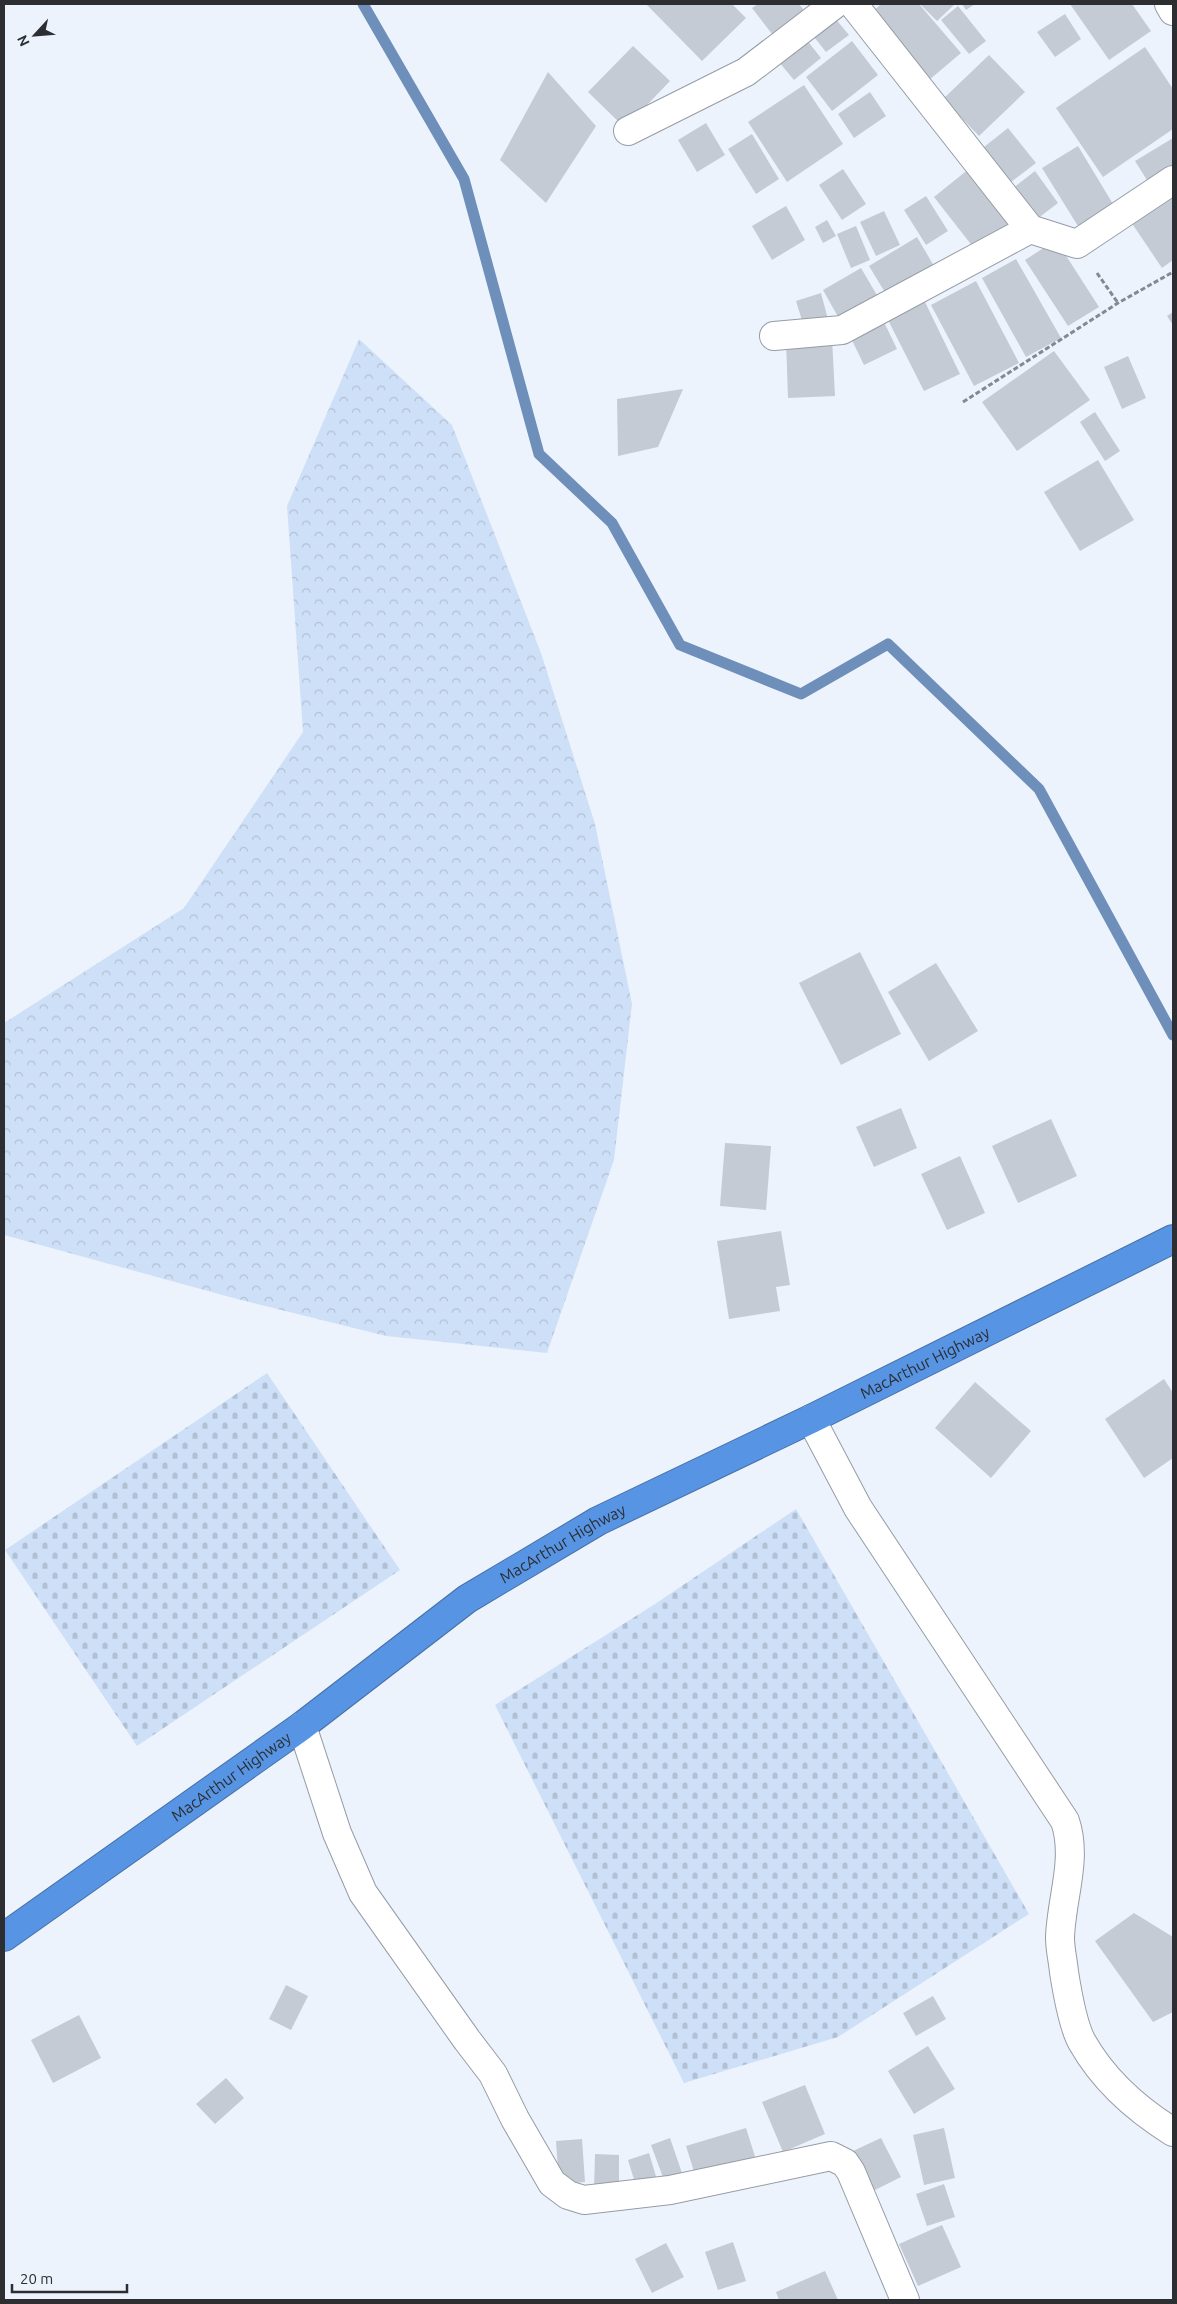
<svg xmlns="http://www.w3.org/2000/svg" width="1177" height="2304" font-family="Ubuntu,sans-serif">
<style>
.forest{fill:url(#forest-crowns)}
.cemetery{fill:url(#cemetery-stones)}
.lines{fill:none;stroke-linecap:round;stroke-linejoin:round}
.stream{stroke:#6e8fba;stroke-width:11}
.building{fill:#c4cbd5}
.minor-casing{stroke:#969ca5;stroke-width:30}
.highway-casing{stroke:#4870a5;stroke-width:30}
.path{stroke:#84898f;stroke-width:3;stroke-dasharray:5 2.5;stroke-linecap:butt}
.minor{stroke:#fff;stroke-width:28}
.highway{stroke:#5794e3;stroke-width:28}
.labels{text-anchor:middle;stroke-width:5;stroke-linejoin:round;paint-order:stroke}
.street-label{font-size:16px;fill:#2c2e32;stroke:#ecf3fd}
</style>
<defs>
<pattern id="forest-crowns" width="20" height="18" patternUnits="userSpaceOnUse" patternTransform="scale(1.25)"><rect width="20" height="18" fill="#cee0f7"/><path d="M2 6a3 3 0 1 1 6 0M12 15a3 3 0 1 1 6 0" fill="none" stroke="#b1c0d4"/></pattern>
<pattern id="cemetery-stones" width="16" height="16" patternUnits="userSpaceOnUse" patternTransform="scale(1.25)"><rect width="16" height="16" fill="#cee0f7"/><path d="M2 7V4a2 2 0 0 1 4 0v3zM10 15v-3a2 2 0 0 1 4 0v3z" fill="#b1c0d4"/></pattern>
</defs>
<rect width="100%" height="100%" fill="#ecf3fd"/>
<path class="forest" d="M359,339L452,425L541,653L595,824L632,1004L614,1160L547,1353L386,1336L237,1299L4,1235V1023L184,908L303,732L287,506Z"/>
<path class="cemetery" d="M267,1373L400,1570L137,1746L5,1550Z
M796,1509L1029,1914L838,2037L684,2083L495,1705L655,1604Z"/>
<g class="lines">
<path class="stream" d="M363,4L464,179L539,454L612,523L680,645L801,694L888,644L1039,789L1173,1035"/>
</g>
<path class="building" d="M646,4H732L746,18L702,61Z
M758,4H799L810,18L779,43L752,8Z
M881,4H919L961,53L922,86L865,19Z
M920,4H955L937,21Z
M962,4H975L966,10Z
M1070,4H1132L1151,31L1109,60Z
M958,6L986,41L969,54L941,20Z
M829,11L849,35L826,52L807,28Z
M1065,14L1081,39L1055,57L1037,32Z
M802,34L821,58L794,80L774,56Z
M852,41L878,75L832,111L806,77Z
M633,46L670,81L625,128L588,92Z
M1145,47L1173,89V129L1103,177L1056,108Z
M989,55L1025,92L979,136L943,99Z
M548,72L596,126L546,203L500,160Z
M804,85L843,144L787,182L748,122Z
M870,92L886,116L854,138L838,114Z
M706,123L725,155L697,172L678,140Z
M1008,128L1036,163L1007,185L979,151Z
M752,134L779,179L756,194L728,149Z
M1173,138V172L1150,185L1135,161Z
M1078,146L1116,209L1081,231L1042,168Z
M970,168L1013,224L977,252L934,197Z
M843,169L866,204L842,220L819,185Z
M1035,171L1058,203L1037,219L1013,188Z
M1173,185V260L1162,268L1127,216Z
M926,196L948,231L926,245L904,210Z
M786,206L805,240L772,260L752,226Z
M884,211L900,245L876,256L860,222Z
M827,220L836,236L823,243L815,227Z
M856,226L870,260L851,268L837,234Z
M917,237L937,271L889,299L869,266Z
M1056,240L1099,307L1068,326L1025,260Z
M1016,259L1061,338L1026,357L982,278Z
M861,268L881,302L842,324L823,290Z
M976,281L1019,363L974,386L931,305Z
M821,293L829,323L805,330L796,301Z
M925,302L960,374L924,391L888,320Z
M1173,312V325L1167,316Z
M882,318L897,349L864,365L849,334Z
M832,338L835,396L788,398L786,340Z
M1054,351L1090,400L1017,451L982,402Z
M1128,356L1146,398L1122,409L1104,367Z
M683,389L658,447L618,456L617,399Z
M1095,412L1120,451L1105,461L1080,422Z
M1098,460L1134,520L1080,551L1044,492Z
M860,952L901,1034L841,1065L799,983Z
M936,963L978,1031L929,1061L888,992Z
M901,1108L917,1148L874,1167L856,1127Z
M1051,1119L1077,1176L1018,1203L992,1146Z
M725,1143L771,1146L766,1210L720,1206Z
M960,1156L985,1213L947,1230L921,1174Z
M781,1231L790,1285L776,1287L780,1311L729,1319L717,1241Z
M1164,1379L1173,1393V1458L1144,1478L1105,1419Z
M975,1382L1031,1431L991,1478L935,1428Z
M1134,1913L1173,1937V2012L1153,2022L1095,1941Z
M286,1985L308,1996L291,2030L269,2019Z
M933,1996L946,2019L916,2036L903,2013Z
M79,2015L101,2058L53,2083L31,2040Z
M928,2046L955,2089L914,2114L888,2071Z
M226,2078L244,2098L215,2124L196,2104Z
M805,2085L825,2134L783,2152L762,2102Z
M746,2128L757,2163L697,2181L686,2146Z
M944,2128L955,2178L924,2185L913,2135Z
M670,2138L682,2173L664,2180L651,2145Z
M881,2138L901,2177L873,2191L853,2151Z
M582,2139L585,2182L559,2184L556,2141Z
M649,2153L658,2183L637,2189L628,2160Z
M595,2154L619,2155V2190H594Z
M944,2184L955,2217L927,2226L916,2194Z
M942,2225L961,2267L918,2286L899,2244Z
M733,2242L746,2281L718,2290L705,2252Z
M666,2243L684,2277L652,2293L635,2259Z
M825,2271L838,2300H779L776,2292Z"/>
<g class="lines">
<defs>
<path id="minor" d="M853,4L1030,229
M1169,4L1173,11
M628,131L746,72L835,4
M774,336L842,330L1030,229L1077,244L1173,180
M811,1419L858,1508L1065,1821C1078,1859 1061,1899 1060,1938C1060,1949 1063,1961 1064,1972C1067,1991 1073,2026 1082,2042C1104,2081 1136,2109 1173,2132
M302,1726L337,1833L363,1893L467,2040L493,2074L515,2119L552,2183L568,2195L584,2200L670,2190L831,2156L845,2163L851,2172L905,2300"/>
<g id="highway">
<path id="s1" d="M4,1937L302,1726L467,1599L598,1521L811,1419L1173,1239"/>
</g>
</defs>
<use href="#minor" class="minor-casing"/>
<use href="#highway" class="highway-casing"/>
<path class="path" d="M1097,273L1118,303
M963,402L1118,303L1173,272"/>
<use href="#minor" class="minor"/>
<use href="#highway" class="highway"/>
</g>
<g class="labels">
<g class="street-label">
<text dy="6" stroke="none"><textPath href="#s1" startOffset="1089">MacArthur Highway</textPath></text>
<text dy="6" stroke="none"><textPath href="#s1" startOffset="684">MacArthur Highway</textPath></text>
<text dy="6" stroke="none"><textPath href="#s1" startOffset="278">MacArthur Highway</textPath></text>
</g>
</g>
<rect width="1177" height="2304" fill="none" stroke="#2c2e32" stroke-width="10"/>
<g transform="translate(35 35) rotate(244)" stroke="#ecf3fd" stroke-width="4" paint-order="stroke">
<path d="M0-4L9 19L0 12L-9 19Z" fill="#2c2e32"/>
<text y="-8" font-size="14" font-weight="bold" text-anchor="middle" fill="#2c2e32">N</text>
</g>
<path d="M12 2284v8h115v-8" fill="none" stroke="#2c2e32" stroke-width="2.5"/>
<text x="20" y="2284" font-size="15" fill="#2c2e32" stroke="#ecf3fd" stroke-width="4" paint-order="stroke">20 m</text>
</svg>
